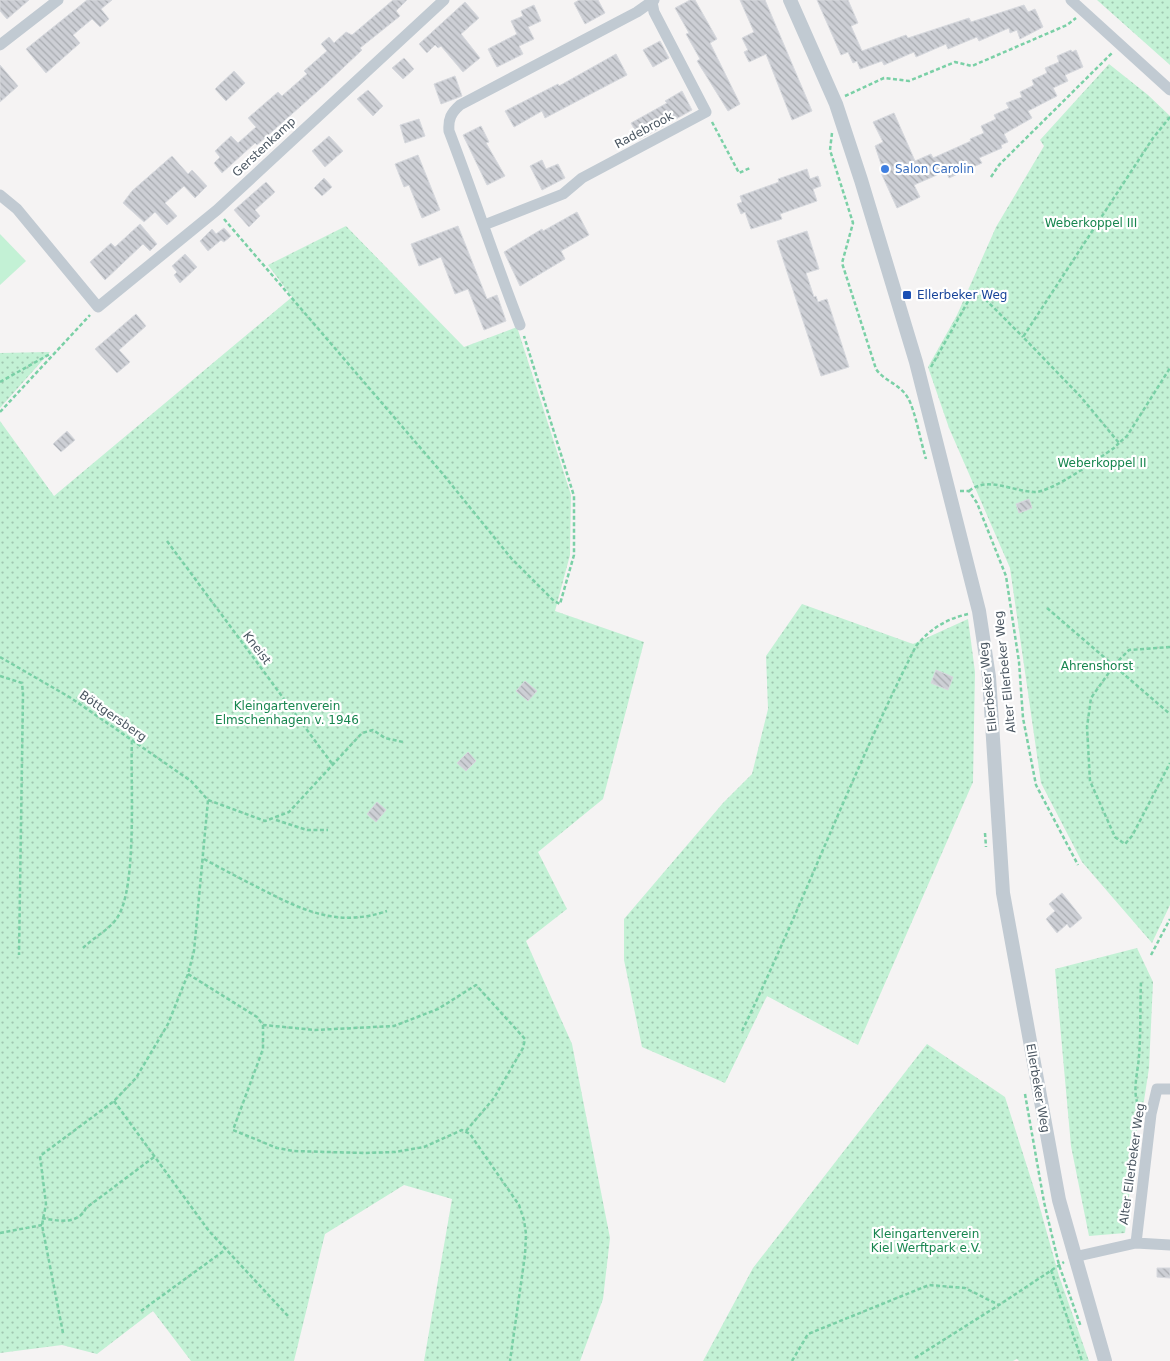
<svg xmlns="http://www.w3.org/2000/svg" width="1170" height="1361" font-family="'DejaVu Sans',sans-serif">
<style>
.grass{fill:#c3f1d5}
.park{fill:url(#park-dots)}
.building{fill:url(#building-back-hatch);stroke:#d7d9de}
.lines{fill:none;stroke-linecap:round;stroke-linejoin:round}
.path{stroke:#7ad0a6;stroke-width:2.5;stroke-dasharray:4 2.5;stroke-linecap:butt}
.minor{stroke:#c1cad2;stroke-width:11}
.tertiary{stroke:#c1cad2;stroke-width:14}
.shop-dot{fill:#3f7fe0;stroke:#fff;stroke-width:2}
.transit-dot{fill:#1a4fb4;stroke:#fff;stroke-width:2}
.labels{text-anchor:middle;stroke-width:4.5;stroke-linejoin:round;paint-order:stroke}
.street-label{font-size:12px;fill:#4a5661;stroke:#fff}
.shop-label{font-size:12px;fill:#366cbe;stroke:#fff;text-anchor:start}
.park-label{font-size:12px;fill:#17864f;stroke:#fff}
.transit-label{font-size:12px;fill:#164399;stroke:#fff;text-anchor:start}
</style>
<defs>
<pattern id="park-dots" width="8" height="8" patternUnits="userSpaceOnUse" patternTransform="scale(1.25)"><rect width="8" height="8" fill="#c3f1d5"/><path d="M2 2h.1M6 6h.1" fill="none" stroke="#a0c6b0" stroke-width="1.8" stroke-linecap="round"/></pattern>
<pattern id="building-back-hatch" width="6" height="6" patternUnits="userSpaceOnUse" patternTransform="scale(1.25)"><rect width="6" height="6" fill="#cdcfd5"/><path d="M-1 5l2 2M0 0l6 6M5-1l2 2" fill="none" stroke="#a8abb0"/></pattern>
</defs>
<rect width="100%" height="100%" fill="#f5f3f3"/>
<path class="grass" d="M0,234L26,261L0,285Z"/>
<path class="park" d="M1097,0H1170V65Z
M1109,64L1148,95L1170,116V905L1152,943L1082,862L1041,783L1010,568L949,428L928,367L957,315L996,227L1044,146L1040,140Z
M346,226L464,347L517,327L571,495L570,555L555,611L644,642L603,799L538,852L567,909L526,941L572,1044L610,1238L603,1299L580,1361H424L452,1199L404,1185L325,1234L294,1361H191L153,1311L97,1354L62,1345L0,1353V421L54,496L292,297L268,265Z
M50,352L0,408V353Z
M802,604L913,644L968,619L975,672L973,782L858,1045L767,996L725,1083L642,1047L624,960V919L723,803L752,774L768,709L766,656Z
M1137,948L1153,982L1149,1068L1142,1114L1136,1133L1125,1233L1089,1236L1071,1146L1055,969Z
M927,1044L1005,1097L1038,1201L1059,1276L1089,1361H1019L1017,1359L1013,1361H703L753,1268Z"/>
<path class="building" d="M0,0H29L7,19L0,11Z
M87,0H112L101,9L109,19L100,27L92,19L73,35L80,43L46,73L26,49Z
M393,0H407L396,11L400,16L360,48L362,50L328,82L257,145L255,143L222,173L214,163L220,157L215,151L231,136L238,143L256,127L248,118L278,92L282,96L307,74L304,71L327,51L321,44L329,37L334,43L346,32L352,35Z
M579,0H598L605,13L585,24L574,3Z
M690,0H695L717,39L710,43L740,104L728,111L697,61L700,59L686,34L689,33L675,8Z
M740,0H765L812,111L792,120L766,54L749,62L744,52L748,50L742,38L754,32Z
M817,0H848L858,23L851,26L862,51L906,35L908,38L969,18L971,22L1024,5L1028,12L1035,9L1043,27L1020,39L1017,30L1010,33L1009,28L979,41L977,37L948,49L946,44L916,57L914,52L884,65L882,61L860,69L857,61L853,63L848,52L841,55Z
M465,2L479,18L461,34L480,58L463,72L441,46L438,48L435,45L427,53L419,44Z
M534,5L541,21L528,27L534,39L519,46L523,54L497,67L488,49L517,34L511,21L523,16L521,11Z
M660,41L669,58L653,67L643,50Z
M1071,50L1072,52L1076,50L1083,67L1065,75L1068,81L1053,88L1057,96L1028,111L1032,118L1004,134L1008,142L1001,145L1002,148L979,158L982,163L949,178L946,171L914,185L920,197L897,208L882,175L881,164L875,146L883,142L873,122L894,113L915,161L931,154L933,158L971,141L970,139L984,133L981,126L996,119L994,115L1009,108L1006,103L1022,97L1020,92L1034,85L1032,80L1047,73L1045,68L1059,62L1057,56Z
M616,54L627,75L545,118L542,111L514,127L505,111L558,84L559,86Z
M404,58L414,69L403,79L392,68Z
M0,65L18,86L0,102Z
M234,71L245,83L226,101L215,89Z
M455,76L462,96L441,104L434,84Z
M368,90L383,106L373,116L357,99Z
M682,91L692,110L640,139L631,123L667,103L665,101Z
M419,119L425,136L405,143L400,125Z
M481,126L489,142L486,143L505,176L487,185L463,135Z
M329,136L343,151L325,167L312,151Z
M418,155L440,210L422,218L409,185L404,187L395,164Z
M172,156L188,174L192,170L207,186L195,198L184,186L165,203L177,216L167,225L155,212L144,222L123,203L132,191Z
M542,160L546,169L558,164L565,178L542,190L530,166Z
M807,169L810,179L818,176L821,186L813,189L817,201L780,214L782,219L751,229L745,212L741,214L737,204L742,202L740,196L779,182L778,179Z
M324,178L332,187L322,196L314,188Z
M266,182L275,192L255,210L260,216L249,227L234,210Z
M577,212L589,235L561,251L565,259L520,286L504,252L542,229L543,231Z
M140,224L157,244L150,251L143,244L105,280L90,262L111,243L115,247Z
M458,226L487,299L497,295L506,321L484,330L468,289L455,294L441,257L419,266L411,244Z
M224,228L231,236L224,242L221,240L208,251L200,241L212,229L216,234Z
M807,231L819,269L806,273L814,297L816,296L818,302L827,299L849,367L821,376L777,241Z
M185,254L197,267L180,283L174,275L177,272L172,266Z
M136,314L146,326L119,350L130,362L117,373L95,349Z
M67,431L75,440L61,452L53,444Z
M1029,499L1032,508L1019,513L1016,504Z
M936,670L953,677L948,690L931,683Z
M525,681L537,691L528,701L516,691Z
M468,752L476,761L466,771L457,763Z
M377,802L386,810L376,822L367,814Z
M1062,893L1082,918L1070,928L1067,924L1057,933L1046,919L1055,911L1049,904Z
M1157,1268H1170V1278L1157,1277Z"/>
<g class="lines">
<path class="path" d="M845,96L884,78L909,81L955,62L972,66L1067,25L1076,18
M1170,117L1153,138L1023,337L1081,397L1119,443L1127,436L1170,368
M712,122L739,173L750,168
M832,133L830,150L853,223L842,263L876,369C884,381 900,384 908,398C915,410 921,443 926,459
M991,177L999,165L1112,53
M224,219L442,473L511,558L554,601L560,604L574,555V496L524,336
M931,367L975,289L1023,337
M0,382L50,354
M0,412L90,315
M960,491H969L977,503L1006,576L1019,662L1023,718L1036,785L1078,865
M969,491C987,476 1012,491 1034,492C1051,493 1099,458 1114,448L1119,443
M167,541L333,765
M1047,608L1170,714
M1170,647L1129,650L1115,664L1091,698L1087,727L1090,781L1115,837L1125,844L1132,836L1170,763
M0,657L71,698L191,781L208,800L265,821L289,812L362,733L373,730L385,738L403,742
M0,676L22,683L23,694L19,955
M276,820L307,830H328
M985,833L986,847
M204,859C224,870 245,881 265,891C306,912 340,927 387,911
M83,948C93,938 110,929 117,918C138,888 130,779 132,740
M1151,955L1170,919
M188,974L257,1017L263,1025L315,1030L394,1026L438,1009L476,985L525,1039L523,1048L494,1098L466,1131
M263,1025V1049L233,1130L277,1148L293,1151L364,1153L395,1152L424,1147L462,1130L470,1134L519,1205L524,1220L526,1234L525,1255L510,1361
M742,1031C803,905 852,772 916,646C930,629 946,619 968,614
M1025,1094L1044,1202L1059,1265L1081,1327
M114,1101L209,1231L288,1316
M1140,1109C1131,1093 1138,1073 1139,1056C1141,1031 1140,1006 1141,982
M42,1218C58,1221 78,1225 86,1208L154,1157
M0,1233L42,1225
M1051,1270L1082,1361
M141,1311L225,1250
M63,1333L42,1225L46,1204L40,1156L114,1101L136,1078L168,1024L188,974L194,951L208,800
M915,1358L999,1305
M792,1361L808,1334L929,1285L965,1288L999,1305L1064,1262"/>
<path class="minor" d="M1071,0L1170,90
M0,45L58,0
M0,195L17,209L98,307L217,210L444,0
M484,225L563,194L582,178L706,112L654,12L652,2
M520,325C495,261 474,196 449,131C448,119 451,113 460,105L637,12L654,0
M1136,1243L1151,1114L1157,1089H1170
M1074,1257L1136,1243L1170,1245"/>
<path class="tertiary" d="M790,0L836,104L861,180L916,362L979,611L989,677L1003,893L1059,1200L1105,1361"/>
</g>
<circle class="shop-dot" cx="885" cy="169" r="5"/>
<rect class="transit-dot" x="902" y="290" width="10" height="10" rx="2.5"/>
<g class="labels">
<g class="street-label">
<text transform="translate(644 130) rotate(-28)" y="4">Radebrook</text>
<text transform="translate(264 147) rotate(-43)" y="4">Gerstenkamp</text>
<text transform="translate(257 648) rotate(53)" y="4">Kneist</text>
<text transform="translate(1005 672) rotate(-96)" y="4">Alter Ellerbeker Weg</text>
<text transform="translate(988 687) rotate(-96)" y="4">Ellerbeker Weg</text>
<text transform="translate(113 716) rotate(35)" y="4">Böttgersberg</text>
<text transform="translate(1038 1088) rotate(80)" y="4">Ellerbeker Weg</text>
<text transform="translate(1132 1164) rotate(-82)" y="4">Alter Ellerbeker Weg</text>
</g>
<g class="shop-label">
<text x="895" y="173">Salon Carolin</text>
</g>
<g class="park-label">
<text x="1091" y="227">Weberkoppel III</text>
<text x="1102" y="467">Weberkoppel II</text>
<text x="1097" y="670">Ahrenshorst</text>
<text x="287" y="710">Kleingartenverein<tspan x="287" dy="14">Elmschenhagen v. 1946</tspan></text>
<text x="926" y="1238">Kleingartenverein<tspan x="926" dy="14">Kiel Werftpark e.V.</tspan></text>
</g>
<g class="transit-label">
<text x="917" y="299">Ellerbeker Weg</text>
</g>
</g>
</svg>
